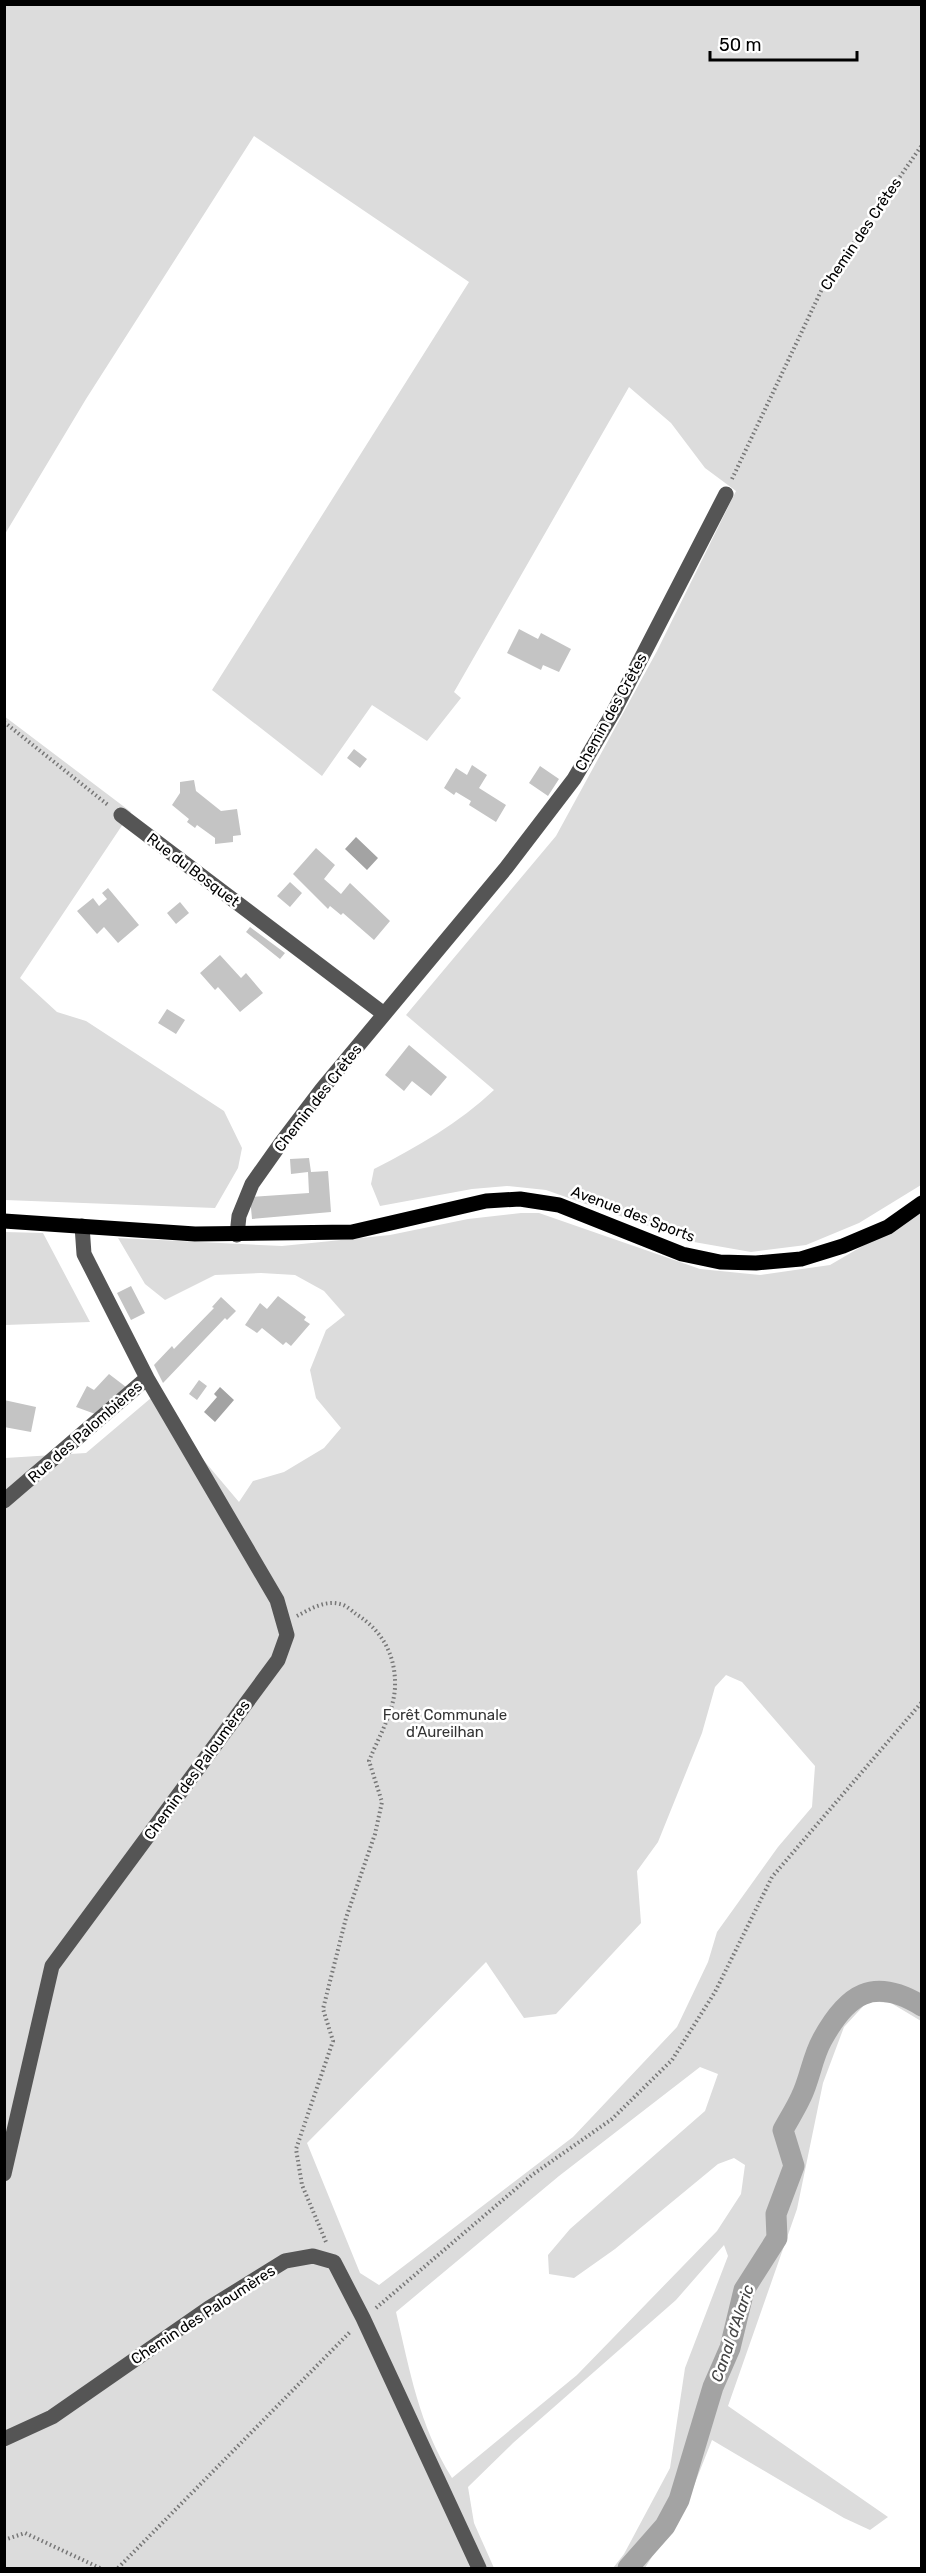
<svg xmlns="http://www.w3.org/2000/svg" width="926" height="2573" font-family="Rubik,sans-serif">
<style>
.green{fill:#dcdcdc;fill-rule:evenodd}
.water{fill:#a3a3a3}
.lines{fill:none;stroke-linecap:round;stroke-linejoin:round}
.canal{stroke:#a3a3a3;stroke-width:21}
.building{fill:#c4c4c4}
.path{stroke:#777;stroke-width:4;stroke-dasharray:1.5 3;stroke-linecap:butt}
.minor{stroke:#555;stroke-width:15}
.major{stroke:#000;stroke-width:15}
.labels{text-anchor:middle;stroke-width:5;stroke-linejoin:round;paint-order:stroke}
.street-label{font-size:15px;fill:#000;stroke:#fff}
.park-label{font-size:15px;fill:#333;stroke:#fff}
.water-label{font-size:16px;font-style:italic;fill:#444;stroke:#fff}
</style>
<rect width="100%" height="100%" fill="#fff"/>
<path class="green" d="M5,4L921,5V1185L859,1223L806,1245L751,1252L694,1242L546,1190L507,1186L472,1189L380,1206L371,1184L374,1169C417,1147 459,1123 494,1090L406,1015L556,836L657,651L736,491L705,468L671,423L629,387L454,692L461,698L427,741L372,705L322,776L212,690L469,282L254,136L86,399L5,534Z
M4,716L131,812L20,978L57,1012L86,1021L224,1111L242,1148L238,1168L215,1208L5,1200Z
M921,1212V2021L891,2003L868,2001L844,2027L823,2083L797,2209L728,2406L888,2517L870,2530L844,2518L712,2440L691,2493L645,2568H613L624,2554L670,2468L685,2368L728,2256L724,2245L676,2300L513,2443L468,2487L474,2523L494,2568H5V1458L86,1453L151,1398L239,1502L253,1481L284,1472L324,1448L341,1428L316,1398L310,1370L326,1330L345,1315L324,1291L295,1275L261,1273L215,1275L165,1300L145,1284L118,1238L282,1246L390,1235L468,1219L521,1213H539L700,1269L760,1275L830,1265ZM726,1675L742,1682L815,1766L812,1807L778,1847L717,1932L708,1962L677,2027L573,2137L379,2285L360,2273L307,2143L486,1962L524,2018L556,2014L641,1923L637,1871L658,1842L702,1733L715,1687ZM700,2067L718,2074L705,2111L570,2229L548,2255L549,2274L574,2278L615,2249L718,2164L734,2158L745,2165L741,2194L717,2231L577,2375L452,2478C419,2425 410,2371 396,2312L559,2176Z
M5,1232L43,1233L90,1322L5,1325Z"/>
<path class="water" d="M356,837L378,858L367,870L345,849Z
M220,1387L234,1400L215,1422L204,1412L217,1397L214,1394Z"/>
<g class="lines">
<path class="canal" d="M628,2568L665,2526L679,2500L713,2387L730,2348L744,2290L777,2238L776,2214L794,2166L783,2130C789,2119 796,2108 801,2097C810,2079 812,2058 822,2040C847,1994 873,1976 922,2006"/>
</g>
<path class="building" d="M519,629L538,639L541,633L571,649L559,672L543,665L541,670L507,653Z
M354,749L367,759L360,768L347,758Z
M472,765L487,775L479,788L506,805L496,822L469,805L471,801L456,792L454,795L444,788L456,768L467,775Z
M540,766L559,779L548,796L529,783Z
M194,780L196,791L221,811L237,809L241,835L233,836V842L215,844V838L197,825L195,828L187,822L189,819L172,805L180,793V782Z
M316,848L335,865L324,879L341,894L350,883L390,921L374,940L343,913L341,915L330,906L328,909L293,874Z
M290,882L302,893L290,907L277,896Z
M108,888L139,925L118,943L104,927L97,934L77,911L93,898L99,906L107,899L102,893Z
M180,902L189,913L176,924L167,913Z
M250,927L285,953L280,959L246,932Z
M220,955L241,978L246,973L263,993L240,1012L218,987L215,990L200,973Z
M167,1009L185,1020L176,1034L158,1023Z
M409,1045L447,1077L431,1096L412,1081L404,1091L385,1075Z
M309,1158L311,1172L328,1171L331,1212L252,1219L250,1197L309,1193L308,1172L291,1174L290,1159Z
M131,1286L145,1313L131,1320L117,1293Z
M278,1296L306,1317L304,1320L310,1324L291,1346L286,1342L283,1345L262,1328L257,1333L245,1325L260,1303L267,1309Z
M221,1297L236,1311L227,1320L225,1318L163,1383L154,1365L172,1346L174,1349L214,1308L212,1307Z
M109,1374L126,1387L98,1415L76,1407L87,1386L94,1390Z
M199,1380L207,1386L197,1400L189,1394Z
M4,1400L36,1407L31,1432L4,1427Z"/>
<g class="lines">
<path class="path" d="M732,479L822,289L922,145
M4,722L108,805
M297,1616C310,1609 325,1600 340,1604C346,1605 352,1611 356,1614C383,1631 396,1656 395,1687C394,1712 378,1738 369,1761L382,1802L375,1834L346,1918L323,2009L333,2041L296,2149L302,2185L326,2242
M376,2308L532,2175L612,2119L672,2060L715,1992L772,1877L922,1702
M4,2540L25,2533L100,2568
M118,2568L351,2331"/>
<path class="minor" d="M121,815L384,1014
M237,1235L239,1216L252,1184L281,1143L322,1089L506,868L574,779L614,711L726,494
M4,1501L147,1378L84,1254L82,1226
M4,2174L52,1966L278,1660L287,1635L277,1600L147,1378
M4,2439L52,2417L209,2308L285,2261L313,2256L334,2262L363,2318L479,2568"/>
<path class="major" d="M4,1221L195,1234L352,1232L486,1201L520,1199L559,1205L682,1254L720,1262L756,1263L801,1259L843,1246L888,1227L922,1203"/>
</g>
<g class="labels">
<g class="street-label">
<text transform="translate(861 234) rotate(-56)" y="5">Chemin des Crêtes</text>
<text transform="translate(611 712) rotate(-61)" y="5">Chemin des Crêtes</text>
<text transform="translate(193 870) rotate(37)" y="5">Rue du Bosquet</text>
<text transform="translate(318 1098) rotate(-52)" y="5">Chemin des Crêtes</text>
<text transform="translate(633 1214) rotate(21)" y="5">Avenue des Sports</text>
<text transform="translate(85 1432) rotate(-41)" y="5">Rue des Palombières</text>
<text transform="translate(197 1770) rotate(-54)" y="5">Chemin des Paloumères</text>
<text transform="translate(203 2315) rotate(-33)" y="5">Chemin des Paloumères</text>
</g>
<g class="park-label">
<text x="445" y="1720">Forêt Communale<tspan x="445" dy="17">d'Aureilhan</tspan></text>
</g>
<g class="water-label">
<text transform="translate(732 2333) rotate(-71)" y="6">Canal d'Alaric</text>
</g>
</g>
<rect width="926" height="2573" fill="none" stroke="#000000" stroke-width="12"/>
<path d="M710 51v9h147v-9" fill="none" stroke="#000000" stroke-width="3"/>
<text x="719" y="51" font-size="18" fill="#000000" stroke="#ffffff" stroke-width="4.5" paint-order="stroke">50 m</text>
</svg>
